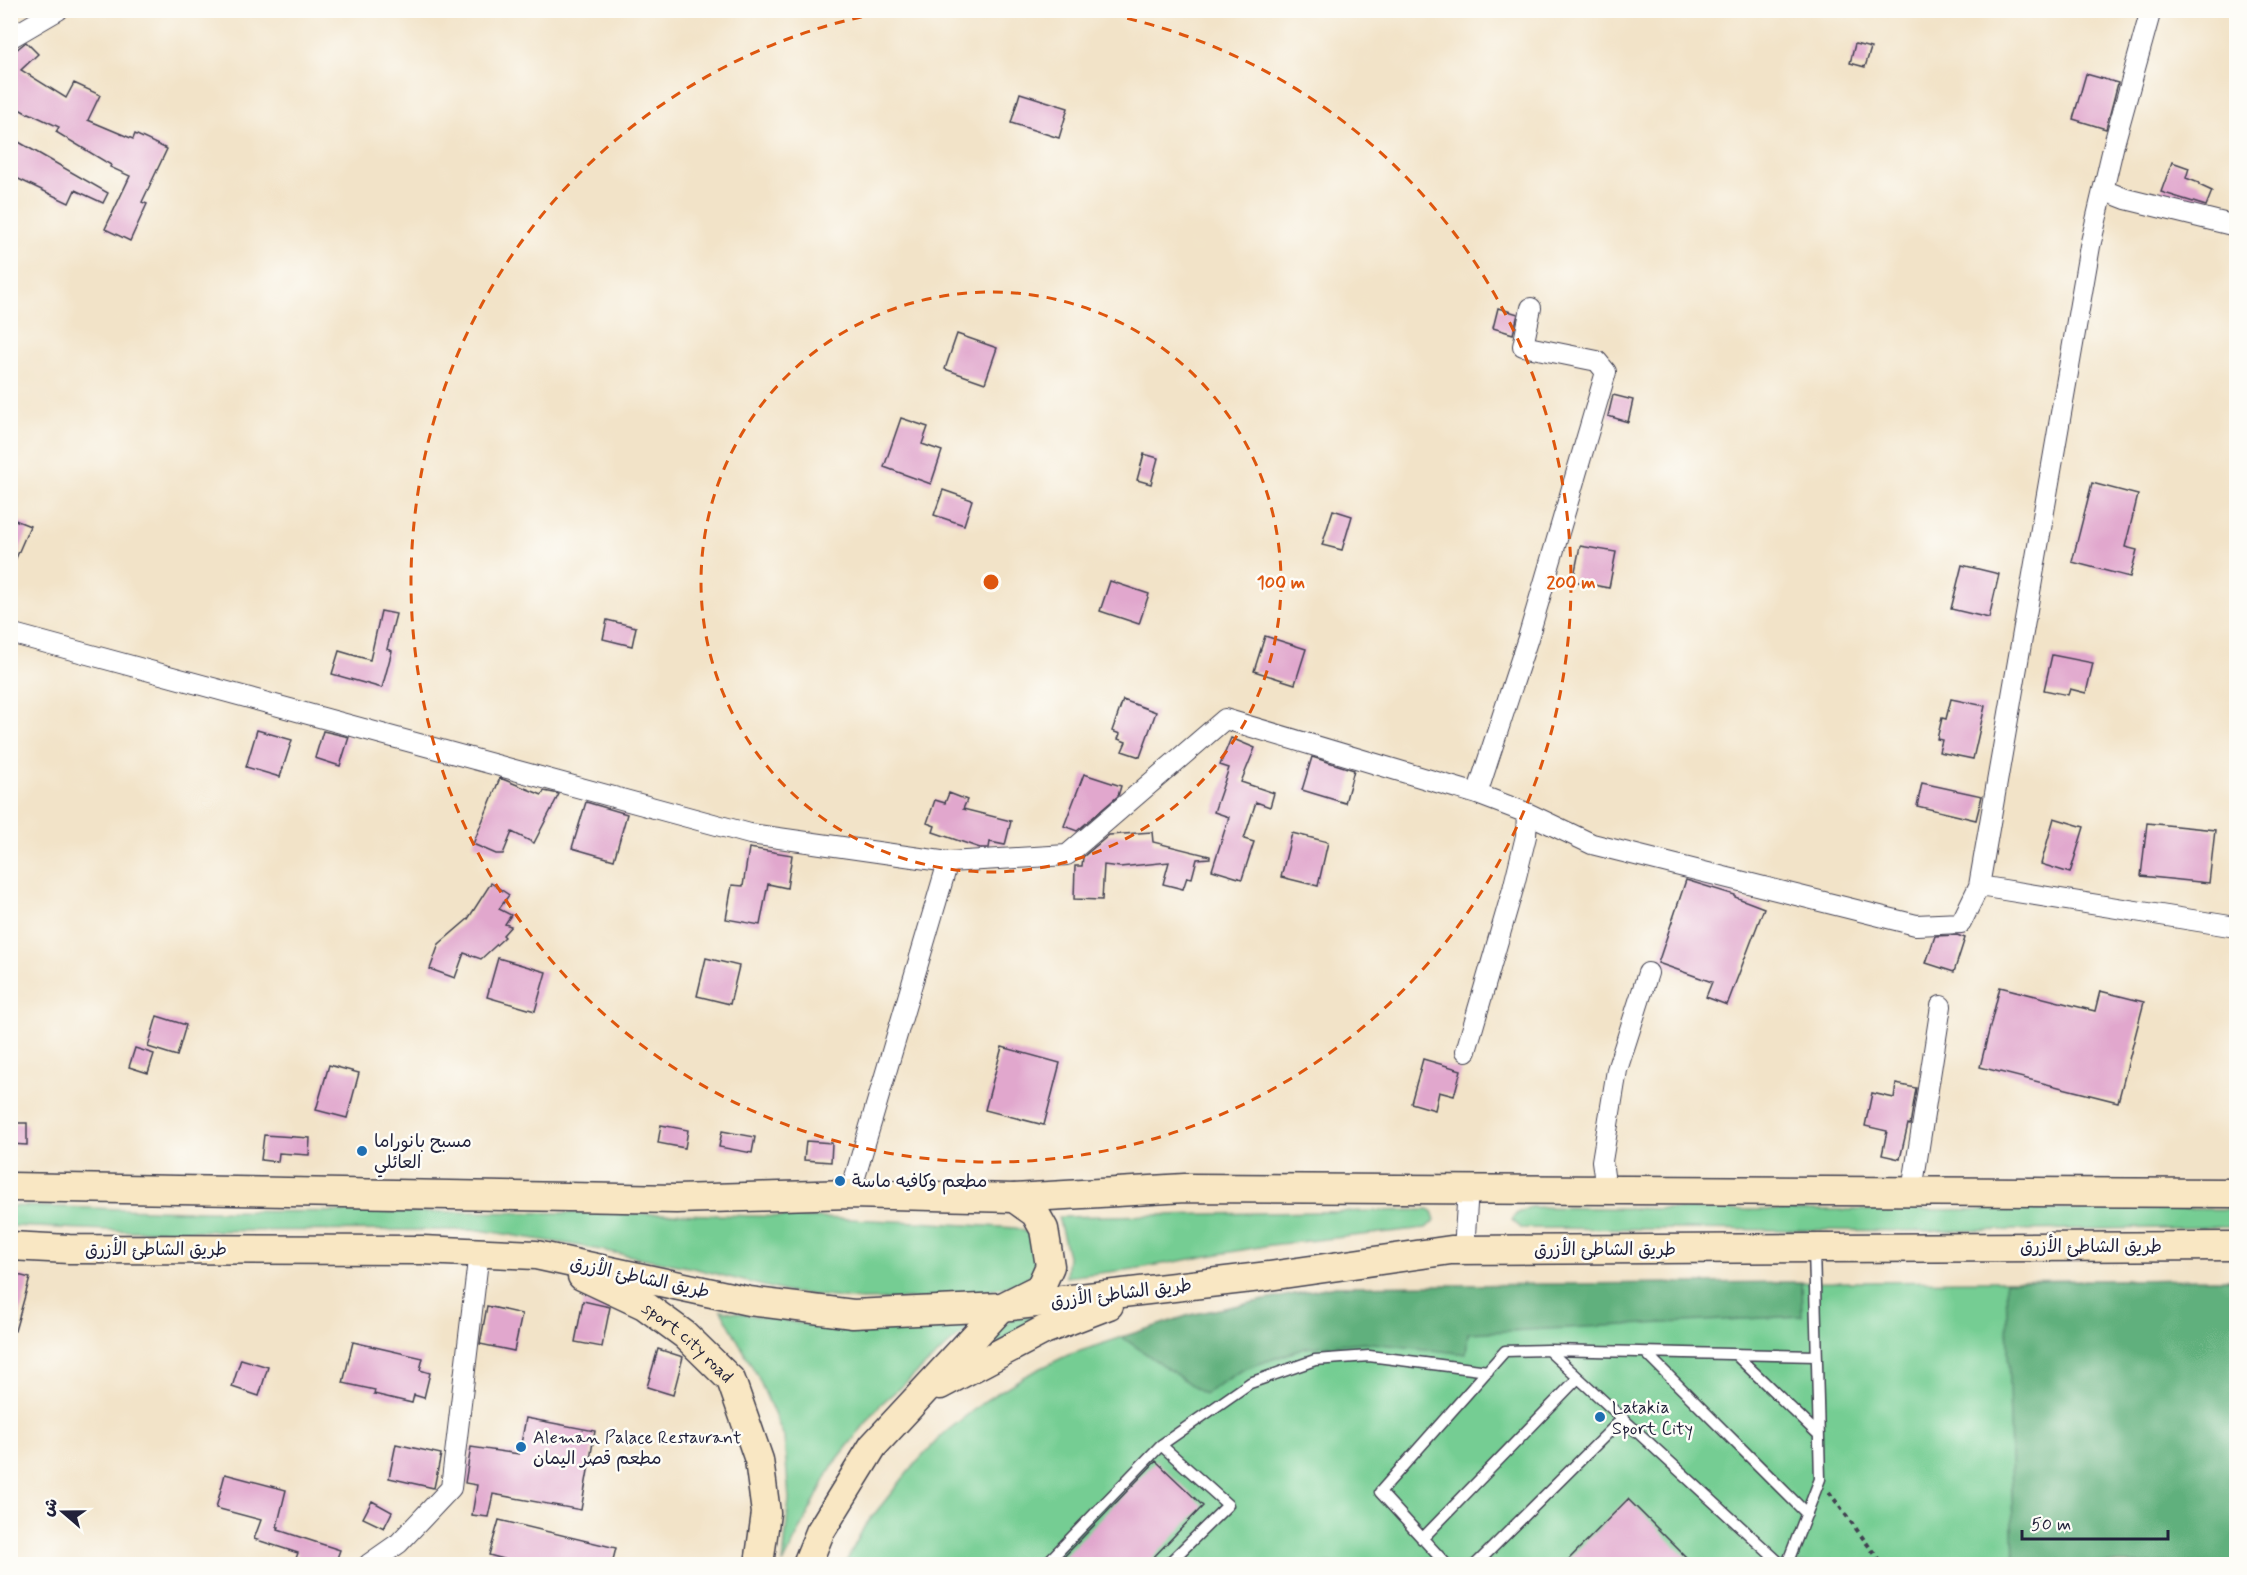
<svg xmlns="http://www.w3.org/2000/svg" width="2247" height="1575" font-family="Mynerve,'Playpen Sans Arabic',sans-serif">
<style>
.green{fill:#75cd93;stroke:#4c7867;stroke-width:1.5}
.forest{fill:#60b07d;stroke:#41695c;stroke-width:1.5}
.building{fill:#e1a7cd}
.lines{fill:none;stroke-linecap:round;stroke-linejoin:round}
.lane-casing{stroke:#413f50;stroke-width:13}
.street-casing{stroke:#413f50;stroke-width:22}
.secondary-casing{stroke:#413f50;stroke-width:31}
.path{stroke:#413f50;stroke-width:4;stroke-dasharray:4.5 4.5;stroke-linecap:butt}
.lane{stroke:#fff;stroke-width:10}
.street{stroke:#fff;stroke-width:20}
.secondary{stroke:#f9e7c3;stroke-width:28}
.ring{fill:none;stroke:#de560e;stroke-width:3;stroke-dasharray:10 8}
.poi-dot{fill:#1f6fb2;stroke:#fdfcf7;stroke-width:2}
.labels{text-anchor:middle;stroke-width:5;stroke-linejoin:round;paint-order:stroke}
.poi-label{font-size:18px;fill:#22223b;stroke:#fdfcf7;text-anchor:start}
.street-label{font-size:18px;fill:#22223b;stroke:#fdfcf7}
.centre{fill:#de560e;stroke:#fdfcf7;stroke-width:3}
.ring-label{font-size:18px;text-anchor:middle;font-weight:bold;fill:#de560e;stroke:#fdfcf7;stroke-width:5;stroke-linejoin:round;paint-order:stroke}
</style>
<rect width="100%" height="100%" fill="#fdfcf7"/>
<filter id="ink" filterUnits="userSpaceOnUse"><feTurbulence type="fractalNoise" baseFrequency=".0167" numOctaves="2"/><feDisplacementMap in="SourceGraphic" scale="12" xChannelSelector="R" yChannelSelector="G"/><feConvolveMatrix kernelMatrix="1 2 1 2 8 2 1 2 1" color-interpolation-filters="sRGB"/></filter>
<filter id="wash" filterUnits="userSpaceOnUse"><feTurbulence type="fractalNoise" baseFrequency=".008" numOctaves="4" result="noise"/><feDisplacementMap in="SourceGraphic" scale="24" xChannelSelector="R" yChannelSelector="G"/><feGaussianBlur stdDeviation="1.35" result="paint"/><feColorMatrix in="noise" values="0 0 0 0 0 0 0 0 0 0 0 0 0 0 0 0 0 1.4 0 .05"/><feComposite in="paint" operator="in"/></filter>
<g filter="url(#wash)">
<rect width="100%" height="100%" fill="#f2e3c8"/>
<path class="green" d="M11,1206C73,1207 135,1210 197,1211C470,1213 743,1209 1016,1228L1026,1232L1036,1243L1038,1260L1034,1272L1020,1283L993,1290L927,1299L861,1300L787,1292L693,1268L574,1245L479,1230L132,1231L11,1226Z
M1530,1207L1746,1210L2236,1209V1227L1946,1231L1521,1228L1512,1220L1516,1214Z
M1427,1210L1432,1211L1435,1220L1426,1228L1271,1245L1134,1269L1066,1277L1068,1256L1058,1217Z
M2236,1279V1564H845L864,1527L908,1472L942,1435L986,1400L1025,1376L1068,1355L1190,1315L1335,1286Z
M721,1310L840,1330L973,1324L881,1404L832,1466L783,1564L789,1499L784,1437L758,1377Z
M1059,1312L965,1361L1012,1318Z"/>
<path class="forest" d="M2231,1279L2236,1280V1564H2014L2006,1281Z
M1801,1282L1802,1316L1468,1333L1466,1354L1364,1342L1305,1348L1244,1369L1204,1394L1122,1337L1190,1315L1335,1286Z"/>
<g id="blocks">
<path class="building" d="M26,42L38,54L21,70L66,98L74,83L100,95L88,120L133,139L135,134L167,149L142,202L147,204L130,241L105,229L130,176L110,167L111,165L56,132L59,127L29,113L28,114L10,104V55Z
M1855,44L1871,48L1865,67L1850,63Z
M2086,74L2118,83L2106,129L2073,119Z
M1020,93L1068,108L1059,138L1011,123Z
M10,137L108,193L103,203L75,190L69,203L10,175Z
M2172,162L2189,168L2186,178L2199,183V185L2212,191L2206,206L2161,192Z
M1498,308L1518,314L1513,334L1493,328Z
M957,334L997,348L985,383L945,369Z
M1613,395L1633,400L1628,422L1608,416Z
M901,418L928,427L922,444L942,451L931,484L884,467Z
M1144,454L1158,458L1151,484L1137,480Z
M2092,483L2138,495L2125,547L2137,550L2130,577L2072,562Z
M943,490L972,500L964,525L934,515Z
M1333,510L1352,516L1342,550L1322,545Z
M10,518L30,526L10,572Z
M1580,546L1616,552L1609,588L1573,581Z
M1962,565L1999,574L1989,618L1951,609Z
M1110,581L1149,594L1139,624L1100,611Z
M381,611L396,614L387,649L392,651L382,688L332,674L339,651L370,660Z
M607,620L636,627L632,646L603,639Z
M1265,636L1306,649L1295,684L1254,671Z
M2052,655L2093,663L2086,693L2070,689L2068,695L2044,690Z
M1951,699L1985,706L1973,759L1939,752L1942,740L1937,739L1942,718L1946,719Z
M1123,700L1156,712L1140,757L1122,751L1126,742L1118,739L1120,734L1112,731Z
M257,730L292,740L280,777L246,767Z
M323,731L349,737L340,766L315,758Z
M1231,738L1255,748L1241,782L1274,793L1270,807L1256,802L1244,839L1254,842L1242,879L1212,870L1229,817L1214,812L1229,768L1220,765Z
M1312,757L1354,770L1345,803L1302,790Z
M1084,774L1121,786L1118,796L1077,831L1064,826Z
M500,778L542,795L544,791L559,794L534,843L512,832L503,854H496L473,844Z
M1922,783L1982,796L1976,820L1917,806Z
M949,793L967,800L963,809L1011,821L1005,845L990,842L989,848H980L933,832L935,826L927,823L935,800L945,803Z
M586,802L627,814L614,860L572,848Z
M2054,818L2084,827L2070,873L2041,864Z
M2147,823L2215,830L2209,883L2141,876Z
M1152,832L1153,842L1210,856V858L1197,859L1192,878L1187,877L1183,889L1163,884L1169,862L1120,867L1104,865L1102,900L1074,899L1075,866H1082L1083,857L1109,835Z
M1292,833L1328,842L1318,886L1281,877Z
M749,848L792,855L787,888L768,884L760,925L726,919L732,885L743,886Z
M1686,880L1735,895V897L1764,908L1727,1005L1706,997L1712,982L1658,963Z
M491,883L509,895L499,909L511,915L505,924L511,926L503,935L505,937L481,959L464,953L455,978L430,969L439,944L468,919Z
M1957,935L1965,938L1954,972L1926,963L1935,936Z
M498,958L546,972L535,1011L487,997Z
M706,958L739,966L730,1004L697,996Z
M2000,987L2095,1011L2100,991L2144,1002L2118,1102L1980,1067Z
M157,1016L186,1025L177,1056L148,1047Z
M1002,1047L1060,1063L1044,1125L985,1110Z
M135,1048L154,1054L148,1073L129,1067Z
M1423,1059L1461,1070L1454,1096L1439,1092L1435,1110L1411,1103Z
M329,1065L359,1073L347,1118L316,1110Z
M1896,1084L1916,1088L1910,1125L1908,1124L1900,1159L1882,1155L1887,1131L1865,1126L1872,1093L1894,1098Z
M10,1123H27V1145L10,1144Z
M661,1125L688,1130L685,1148L658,1143Z
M722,1131L755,1137L752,1153L719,1147Z
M264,1135L310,1138L309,1155L279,1153L278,1162L261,1160Z
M806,1141L832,1143L831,1162L804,1160Z
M10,1273L30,1278L15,1331L10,1330Z
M583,1301L610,1307L602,1347L575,1342Z
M487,1306L522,1314L514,1351L480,1344Z
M353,1342L423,1358L420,1370L430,1373L424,1398L414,1395L412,1403L374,1394L375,1390L343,1383Z
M658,1349L683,1357L673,1395L647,1387Z
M241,1359L268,1367L259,1396L232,1387Z
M526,1418L595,1431L581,1510L493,1494L488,1517L472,1515L477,1485L465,1483L471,1447L519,1454Z
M396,1444L441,1454L434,1488L389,1478Z
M1156,1461L1203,1506L1147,1564H1057Z
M225,1474L286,1490L277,1527H279L278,1530L340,1550L335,1564H294L298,1553L254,1539L261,1520L216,1508Z
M1628,1499L1693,1564H1564Z
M372,1501L392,1512L384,1528L363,1518Z
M499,1520L616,1548L612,1564H545L528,1560L527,1564H522L489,1555Z"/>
</g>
</g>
<g filter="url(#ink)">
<use href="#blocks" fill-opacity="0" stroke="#413f50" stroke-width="1.5"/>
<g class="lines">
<defs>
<path id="lane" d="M1646,1353L1807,1514
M1735,1354L1818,1434
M1161,1445L1228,1505L1168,1564
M1422,1539L1578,1378
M1046,1564L1161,1445L1250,1383L1315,1360L1369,1356L1488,1371
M1446,1564L1380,1492L1505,1351L1548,1350
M1476,1564L1622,1419
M1781,1564L1548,1350L1816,1356
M1787,1564L1820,1479L1814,1248"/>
<path id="street" d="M10,38L58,10
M2103,190L2126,199L2236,226
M10,633L750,834L948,862L1067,855L1225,719L1477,794L1527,813L1592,844L1916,925L1961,923L1979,886L2090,246L2114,144L2151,10
M1477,794L1528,638L1606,372L1597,361L1523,346L1531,308
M1979,886L2236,927
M1466,1051L1513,889L1526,836L1527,813
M1606,1190L1602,1161L1617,1070L1648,973
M1912,1191L1941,1006
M850,1194L948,862
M1464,1250L1468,1189
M369,1564L399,1543L451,1488L479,1252"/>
<g id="secondary">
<path d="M10,1187L676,1199L850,1194L1014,1198L1185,1188L2236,1193"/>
<path d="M10,1246L69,1249L422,1250L536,1255L749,1301L853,1314L1002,1307L1269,1276L1451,1250L2236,1246"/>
<path id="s1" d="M582,1276L644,1305L685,1335L731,1380L759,1460L766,1513L759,1564"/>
<path d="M940,1385L1044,1330L1109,1305"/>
<path d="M807,1564L820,1532L873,1446L1002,1307L1040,1288L1050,1266L1044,1229L1035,1213L1014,1198"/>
</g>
</defs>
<use href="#lane" class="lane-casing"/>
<use href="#street" class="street-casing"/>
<use href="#secondary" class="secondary-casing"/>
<path class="path" d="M1829,1492L1882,1564"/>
<use href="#lane" class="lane"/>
<use href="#street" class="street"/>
<use href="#secondary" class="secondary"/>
</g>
</g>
<g class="ring">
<circle cx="991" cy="582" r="290"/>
<path d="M1092 11A580 580 0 1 1 890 11"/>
</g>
<g class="poi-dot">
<circle cx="362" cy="1151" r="6"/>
<circle cx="840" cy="1181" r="6"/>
<circle cx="1600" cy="1417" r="6"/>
<circle cx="521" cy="1447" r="6"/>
</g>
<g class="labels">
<g class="poi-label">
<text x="374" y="1147">مسبح بانوراما<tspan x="374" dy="21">العائلي</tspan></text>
<text x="852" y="1187">مطعم وكافيه ماسة</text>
<text x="1612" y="1413">Latakia<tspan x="1612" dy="21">Sport City</tspan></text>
<text x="533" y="1443">Aleman Palace Restaurant<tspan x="533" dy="21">مطعم قصر اليمان</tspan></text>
</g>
<g class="street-label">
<text x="2091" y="1252">طريق الشاطئ الأزرق</text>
<text x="156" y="1255">طريق الشاطئ الأزرق</text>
<text x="1605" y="1255">طريق الشاطئ الأزرق</text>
<text transform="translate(640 1277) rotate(12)" y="6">طريق الشاطئ الأزرق</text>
<text transform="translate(1121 1293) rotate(-7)" y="6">طريق الشاطئ الأزرق</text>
<text dy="6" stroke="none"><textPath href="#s1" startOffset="126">sport city road</textPath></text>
</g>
</g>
<circle cx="991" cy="582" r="9" class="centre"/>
<g class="ring-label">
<text x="1281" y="588">100 m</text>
<text x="1571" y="588">200 m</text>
</g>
<rect width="2247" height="1575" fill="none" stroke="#fdfcf7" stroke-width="36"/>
<g transform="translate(63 1512) rotate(290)" stroke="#fdfcf7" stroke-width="4.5" paint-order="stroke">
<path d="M0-4.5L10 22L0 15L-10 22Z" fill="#22223b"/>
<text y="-9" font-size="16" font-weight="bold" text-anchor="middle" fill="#22223b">ش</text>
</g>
<path d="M2022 1530v9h146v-9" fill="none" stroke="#22223b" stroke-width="3"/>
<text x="2031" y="1530" font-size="18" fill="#22223b" stroke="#fdfcf7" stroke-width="4.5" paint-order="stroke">50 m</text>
</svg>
